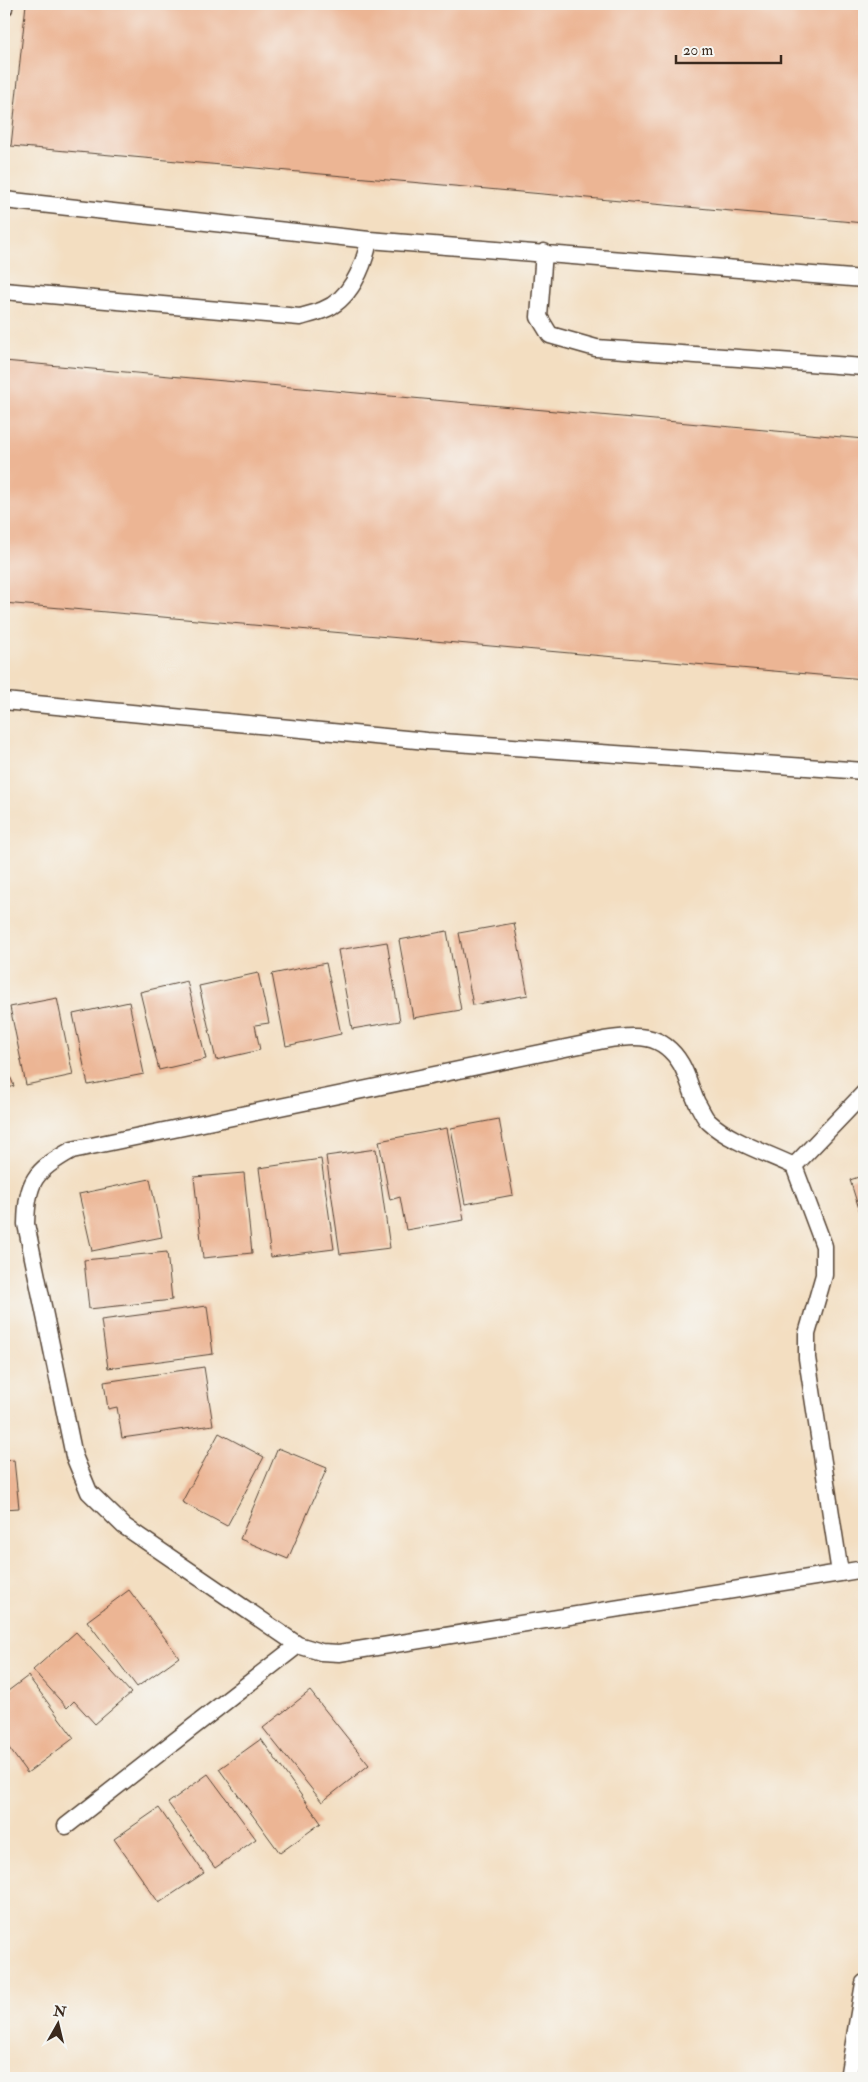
<svg xmlns="http://www.w3.org/2000/svg" width="868" height="2082" font-family="'IM FELL Double Pica',serif">
<style>
.building{fill:#ecb594}
.lines{fill:none;stroke-linecap:round;stroke-linejoin:round}
.lane-casing{stroke:#574536;stroke-width:19}
.lane{stroke:#fff;stroke-width:16}
</style>
<rect width="100%" height="100%" fill="#f6f6f2"/>
<filter id="ink" filterUnits="userSpaceOnUse"><feTurbulence type="fractalNoise" baseFrequency=".02" numOctaves="2"/><feDisplacementMap in="SourceGraphic" scale="10" xChannelSelector="R" yChannelSelector="G"/><feConvolveMatrix kernelMatrix="1 2 1 2 8 2 1 2 1" color-interpolation-filters="sRGB"/></filter>
<filter id="wash" filterUnits="userSpaceOnUse"><feTurbulence type="fractalNoise" baseFrequency=".0096" numOctaves="4" result="noise"/><feDisplacementMap in="SourceGraphic" scale="20" xChannelSelector="R" yChannelSelector="G"/><feGaussianBlur stdDeviation="1.12" result="paint"/><feColorMatrix in="noise" values="0 0 0 0 0 0 0 0 0 0 0 0 0 0 0 0 0 1.4 0 .05"/><feComposite in="paint" operator="in"/></filter>
<g filter="url(#wash)">
<rect width="100%" height="100%" fill="#f3dec1"/>
<g id="blocks">
<path class="building" d="M26,4H864V223L11,146Z
M4,361L864,439V679L4,603Z
M514,923L528,995L473,1005L459,933Z
M447,931L461,1010L413,1018L399,940Z
M387,942L400,1021L352,1029L338,950Z
M326,963L341,1034L286,1046L272,974Z
M258,973L269,1023L255,1025L260,1050L216,1060L199,986Z
M187,981L206,1059L159,1070L140,992Z
M57,998L73,1075L26,1085L10,1007Z
M129,1002L144,1074L88,1085L73,1014Z
M4,1061L14,1086L4,1090Z
M499,1119L513,1195L465,1204L451,1128Z
M447,1128L464,1220L406,1230L400,1197L390,1200L379,1141Z
M376,1149L390,1248L340,1254L326,1156Z
M321,1159L334,1249L271,1257L259,1168Z
M244,1173L252,1253L203,1258L194,1177Z
M864,1175V1225L850,1180Z
M150,1179L162,1237L92,1251L79,1194Z
M167,1252L172,1300L89,1309L84,1260Z
M207,1306L213,1354L108,1368L101,1320Z
M204,1367L213,1425L122,1438L117,1407L108,1409L104,1382Z
M219,1433L264,1457L227,1526L182,1502Z
M278,1448L327,1468L288,1559L240,1539Z
M14,1460L19,1508L4,1509V1461Z
M129,1590L179,1657L137,1687L87,1621Z
M76,1632L131,1693L95,1724L74,1701L67,1708L33,1670Z
M28,1676L74,1738L27,1773L4,1741V1694Z
M310,1691L369,1765L322,1802L263,1728Z
M261,1739L321,1823L280,1853L219,1769Z
M208,1774L256,1839L215,1868L168,1803Z
M159,1808L204,1873L159,1903L114,1839Z"/>
</g>
</g>
<g filter="url(#ink)">
<use href="#blocks" fill-opacity="0" stroke="#574536" stroke-width="1"/>
<g class="lines">
<defs>
<path id="lane" d="M4,8V4
M4,200L369,240L864,279
M544,252L539,317L550,335L596,348L864,367
M4,291L300,317C307,315 316,313 323,310C350,300 364,267 369,240
M4,701L427,741L864,771
M794,1166L864,1093
M840,1573L807,1358V1334L824,1275V1246L794,1166C769,1154 729,1141 709,1122C704,1118 701,1109 697,1103C691,1091 688,1076 681,1064C662,1032 636,1035 604,1040L72,1150C34,1171 27,1181 26,1224L74,1456L89,1492L124,1526L298,1645L321,1652L339,1653L840,1573L864,1569
M66,1826L298,1645
M848,2078L864,1983"/>
</defs>
<use href="#lane" class="lane-casing"/>
<use href="#lane" class="lane"/>
</g>
</g>
<rect width="868" height="2082" fill="none" stroke="#f6f6f2" stroke-width="20"/>
<g transform="translate(58 2024) rotate(8)" stroke="#f6f6f2" stroke-width="4" paint-order="stroke">
<path d="M0-4L9 19L0 12L-9 19Z" fill="#3b2a1e"/>
<text y="-8" font-size="14" font-weight="bold" text-anchor="middle" fill="#3b2a1e">N</text>
</g>
<path d="M676 55v8h105v-8" fill="none" stroke="#3b2a1e" stroke-width="2.5"/>
<text x="683" y="55" font-size="15" fill="#3b2a1e" stroke="#f6f6f2" stroke-width="4" paint-order="stroke">20 m</text>
</svg>
